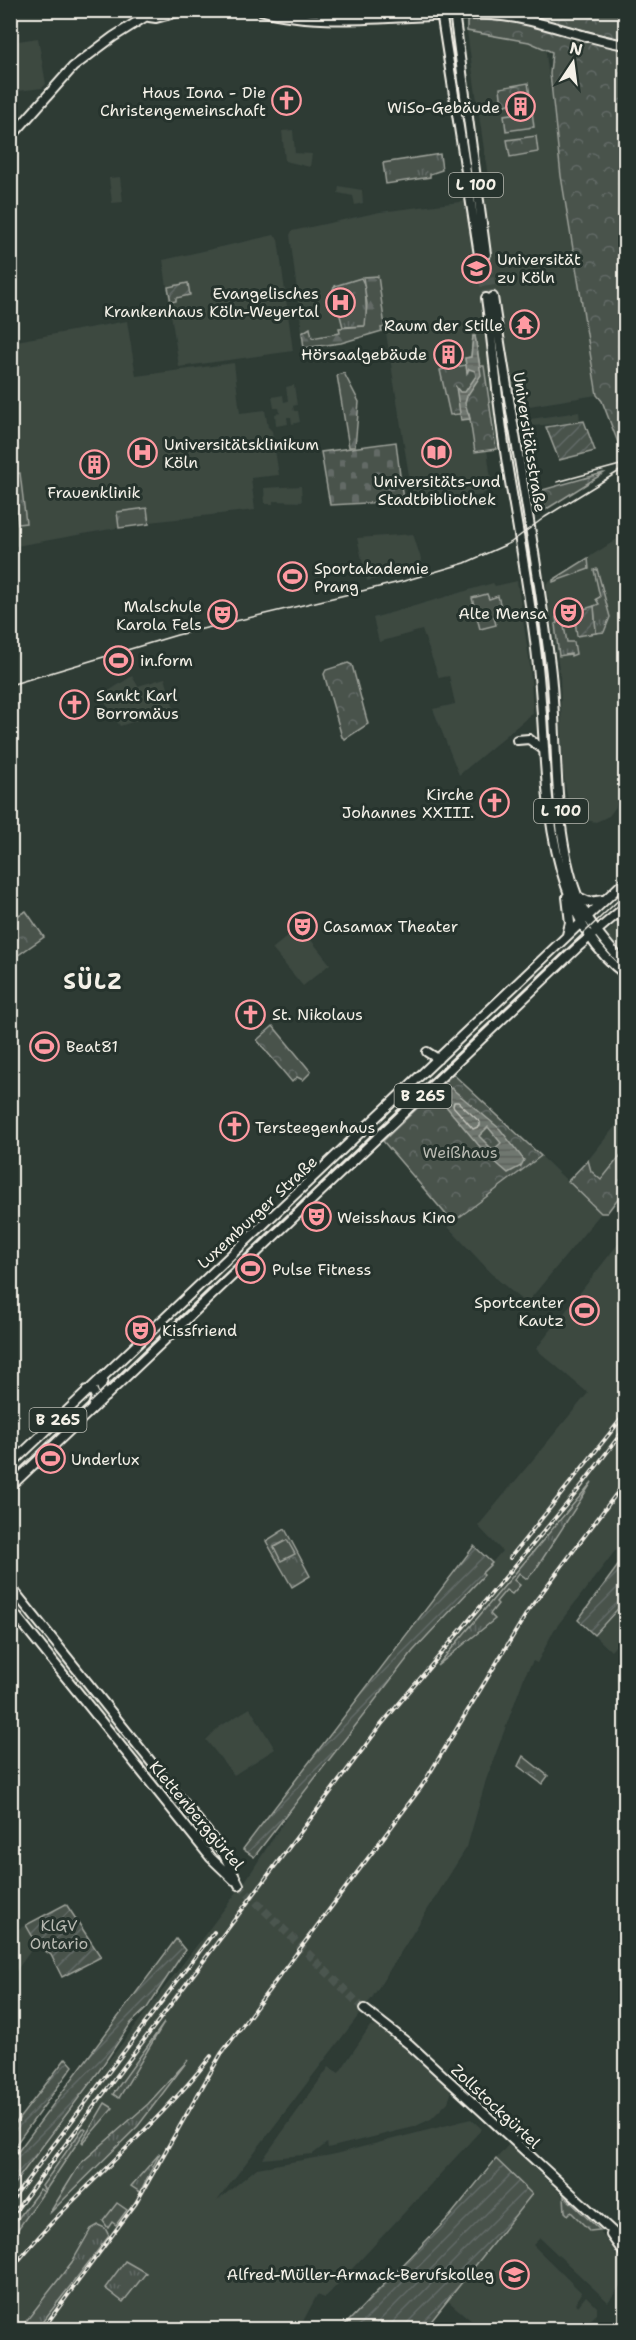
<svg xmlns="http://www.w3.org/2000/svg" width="636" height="2340" font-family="'Shantell Sans',sans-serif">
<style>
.built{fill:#3c4841}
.grass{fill:url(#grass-tufts);stroke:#9ea29a;stroke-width:1.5}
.forest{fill:url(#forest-firs);stroke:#9ea29a;stroke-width:1.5}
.cemetery{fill:url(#cemetery-stones);stroke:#9ea29a;stroke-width:1.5}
.park{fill:url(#park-crowns);stroke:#9ea29a;stroke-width:1.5}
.garden{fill:url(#garden-furrows);stroke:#9ea29a;stroke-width:1.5}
.pitch{fill:#48524c;stroke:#9ea29a;stroke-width:1.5}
.water{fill:url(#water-rules);stroke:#a4a8a0;stroke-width:1.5;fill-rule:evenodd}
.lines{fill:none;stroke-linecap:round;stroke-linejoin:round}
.shore{stroke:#bfc0b8;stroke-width:1.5}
.major-tunnel{stroke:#4c564f;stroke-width:8;stroke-dasharray:8 4;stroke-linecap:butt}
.major-casing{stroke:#f4f1e8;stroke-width:12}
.major{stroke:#26332d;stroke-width:8}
.tram{stroke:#f4f1e8;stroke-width:1.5}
.rail-casing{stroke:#f4f1e8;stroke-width:4}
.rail{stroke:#26332d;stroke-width:1.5;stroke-dasharray:4.5;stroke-linecap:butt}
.labels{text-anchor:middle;stroke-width:6;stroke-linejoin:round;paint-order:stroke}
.shield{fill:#26332d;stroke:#b6b8b0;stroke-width:1.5}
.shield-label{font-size:15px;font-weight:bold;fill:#f4f1e8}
.poi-label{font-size:16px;fill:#f4f1e8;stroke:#26332d;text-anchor:start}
.street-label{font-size:16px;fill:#f4f1e8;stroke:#26332d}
.park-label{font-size:16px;fill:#b8b9b1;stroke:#26332d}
.district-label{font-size:22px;font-weight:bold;letter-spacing:1.5px;fill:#f4f1e8;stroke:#26332d}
</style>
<defs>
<pattern id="grass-tufts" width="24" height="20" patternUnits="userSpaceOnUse" patternTransform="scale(1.5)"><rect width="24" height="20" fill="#48524c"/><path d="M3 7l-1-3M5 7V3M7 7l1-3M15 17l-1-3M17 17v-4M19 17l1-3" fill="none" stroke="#636b66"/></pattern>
<pattern id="forest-firs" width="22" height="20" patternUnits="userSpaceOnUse" patternTransform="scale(1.5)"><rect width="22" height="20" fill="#48524c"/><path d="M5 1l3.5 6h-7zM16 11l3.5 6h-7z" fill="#636b66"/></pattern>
<pattern id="cemetery-stones" width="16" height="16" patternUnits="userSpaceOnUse" patternTransform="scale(1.5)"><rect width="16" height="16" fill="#48524c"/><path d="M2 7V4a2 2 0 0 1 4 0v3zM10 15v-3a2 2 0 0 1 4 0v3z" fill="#636b66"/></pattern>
<pattern id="park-crowns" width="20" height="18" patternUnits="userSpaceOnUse" patternTransform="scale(1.5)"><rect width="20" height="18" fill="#48524c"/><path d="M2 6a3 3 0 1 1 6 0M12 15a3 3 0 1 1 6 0" fill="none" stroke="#636b66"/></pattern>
<pattern id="garden-furrows" width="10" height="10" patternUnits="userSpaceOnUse" patternTransform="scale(1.5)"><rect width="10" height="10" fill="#48524c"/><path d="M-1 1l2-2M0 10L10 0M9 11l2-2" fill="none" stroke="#636b66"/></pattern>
<pattern id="water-rules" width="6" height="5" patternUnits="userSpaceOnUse" patternTransform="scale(1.5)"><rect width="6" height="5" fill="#6f7770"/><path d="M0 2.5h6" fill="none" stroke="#5c605b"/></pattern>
</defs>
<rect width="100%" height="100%" fill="#2e3b34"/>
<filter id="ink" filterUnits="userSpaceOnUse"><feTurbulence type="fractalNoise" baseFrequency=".0167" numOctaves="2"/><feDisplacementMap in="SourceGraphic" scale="12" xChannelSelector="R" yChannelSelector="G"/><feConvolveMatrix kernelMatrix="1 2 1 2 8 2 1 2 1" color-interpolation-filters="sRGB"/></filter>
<g filter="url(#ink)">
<path class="built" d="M466,25L536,38L545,45L561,176L597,395L505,410L510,446L487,449L492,487L482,495L414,507L385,327L381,328L382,331L341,343L304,348L290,235L292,231L380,212L491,198Z
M38,38L46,84L42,88L11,92V42Z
M293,130L295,153L312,154L310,167L285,161L282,131Z
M120,177L123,202L112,203L109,178Z
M339,186L362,190L363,203L355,205L353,196L338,193Z
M274,235L278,239L293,351L179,367L163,260Z
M127,321L136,376L234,363L240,413L265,410L268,427L272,431L279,475L251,478L255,510L150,522L11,547V342Z
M294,385L297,405L293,406L294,411H298L300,422L292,424L291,417H287L288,424L276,426L275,414L280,413L279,408H274L272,397L283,395L284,402L288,401L286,387Z
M579,412L580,421L575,422L533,426L537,450L528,452L523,420Z
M301,486L302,502L273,501V504H265L264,488Z
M625,528V795L609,816L596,822L580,819L570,811L563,773L560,676L546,584L616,540Z
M413,534L424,568L367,581L357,538Z
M517,581L530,665L533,713L459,775L433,709L455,704L449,676L439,678L422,630L379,642L373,618L493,583L495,586Z
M132,676L138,686L165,678L174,708L120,726L101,696Z
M625,915V956L606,933Z
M300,926L330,964L303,986L272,949Z
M625,1114V1150L601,1180L590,1171L588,1160Z
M541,1156L601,1213L526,1304L496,1278L448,1227Z
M625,1235V1538L554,1630L537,1663L533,1661L525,1675L486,1780L467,1847L372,1998L217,2201L257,2168L331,2155L471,2119L482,2129L325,2298L317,2295L299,2329H11L10,2190L191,1953L246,1880L297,1801L382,1691L422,1640L484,1575L482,1574L502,1551L478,1526L588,1393L536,1349Z
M625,1601V1635L611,1651L594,1635Z
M57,1649L217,1848L211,1854L51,1655Z
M250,1708L275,1749L234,1775L206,1740L219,1727Z
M26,1925L33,1938L30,1940L32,1949L11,1978V1933Z
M370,2026L379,2027L394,2038L449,2088L451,2094L448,2102L431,2119L414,2127L328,2148L327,2143L313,2154L263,2159L329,2067L339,2073Z
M509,2144L600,2231L625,2267V2280L608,2302L540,2238L533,2245L582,2293L575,2304L578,2306L586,2296L597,2307V2314L581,2329H481L448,2301L532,2194L496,2159Z"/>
<path class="grass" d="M440,154L442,170L430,174V177L386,184L383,163Z
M361,278L365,286L367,322L365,326L343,327L333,289L335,286Z
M494,336H496L515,449L509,450Z
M20,473L26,523L18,524L11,474Z
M147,508L149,524L119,528L117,512Z
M588,558L589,569L553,582V580Z
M597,569L610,617L604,632L596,633L594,606L599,604L596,599L600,597L594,570Z
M562,616L567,642H574L576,654L571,656V654L559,656L555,624L557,623L556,618Z
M592,1482L536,1569L527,1579L519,1573L514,1580L520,1585L512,1594L506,1590L496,1602L498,1604L490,1614L495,1619L437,1666Z
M164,2023L119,2098L113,2094Z
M188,2060L138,2126L49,2214L80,2164L148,2104Z
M105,2103L113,2108L83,2143L82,2142Z
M83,2128L86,2130L45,2191L42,2186Z
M160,2153L140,2192L131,2186Z
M40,2189L44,2192L11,2239V2228Z
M564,2196L600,2230L590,2231L571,2212L568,2215L565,2212Z
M117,2203L127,2210L116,2225L112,2222L108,2228L103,2221Z
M98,2225L105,2228L109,2236L37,2329H20L72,2262L91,2229Z
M125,2261L146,2273L123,2302L105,2288Z"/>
<path class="forest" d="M378,276L385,327L381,328L382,331L341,343L304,348L302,333L310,328L312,338L340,333L339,328L365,326L367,304L363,277Z
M344,373L359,402L355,447H349L337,375Z"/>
<path class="cemetery" d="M396,442L403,501L330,505L321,452Z"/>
<path class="park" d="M288,11H429L318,14Z
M483,11H625V41L534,17Z
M467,19L515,22L625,50L626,451L622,453L602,401L597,395L561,176L550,74L552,52L529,42L467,31Z
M528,83L531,102L524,103L523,100L502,106L500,88Z
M532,111L534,127L506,131L504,115Z
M536,136L538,152L510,157L507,140Z
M473,336H475L480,366H484L496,449L475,452L469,413L450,415L440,370L466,365L465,358L471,357Z
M603,473H604L545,510L539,491Z
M348,663L352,665L368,724L345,739L342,737L324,674L326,670Z
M26,911L44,937L11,960V919Z
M273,1026L311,1072L303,1080L297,1077L292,1082L257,1040Z
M453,1074L541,1156L454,1221L451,1217L449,1218L383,1141Z
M625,1150V1189L607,1213H601L568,1181L588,1160L591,1171L601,1180Z
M285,1529L310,1576L292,1587L266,1541Z
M523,1756L548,1776L542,1784L518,1766Z"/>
<path class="garden" d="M188,283L190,295L176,298V301L171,302L168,287Z
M584,421L595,451L559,460L546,427Z
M594,606L596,633L577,636L574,612Z
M474,1546L492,1563L482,1573L484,1575L413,1651L254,1857L243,1849Z
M625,1556V1601L594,1635L578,1620Z
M66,1904L101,1957L62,1977L51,1955L38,1946L26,1925Z
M176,1939L185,1950L147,2008L131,2023L99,2071L11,2188V2161Z
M66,2058L73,2066L11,2151V2129Z
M496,2159L532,2194L425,2329H341L450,2216Z"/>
<path class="pitch" d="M487,594L489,599L498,596L503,614L494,617L496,625L480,629L472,598Z
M287,1540L295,1554L281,1561L274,1547Z"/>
<path class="water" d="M473,336H475L481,375L467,396L465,403L470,419L461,420L456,387L460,392H465L476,376L475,371L469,369L467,373L465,358L471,357Z
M447,1088H451L500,1129L524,1160L521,1166L508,1173L486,1154L439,1098ZM488,1127L501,1143L493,1150L479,1136Z"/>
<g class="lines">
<path class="shore" d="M454,1102H458L480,1122V1126L473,1129L453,1106Z"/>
<path class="major-tunnel" d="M486,254L493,297
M479,255L486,298
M239,1885L364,2009"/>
<defs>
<path id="major" d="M260,10C329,30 419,12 492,15C538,18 580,38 626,45
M441,12L479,255
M454,12L486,254
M149,17L156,18L185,10
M10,138L73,67L113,37L156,10
M493,297C511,420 535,542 550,665C559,737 551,827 577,895C587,923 607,944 626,966
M486,298C494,353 498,409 507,464C518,530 531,600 538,666C546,739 542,816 566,886C578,922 595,952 626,975
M517,740L529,739L544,750
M567,897L570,923L567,935
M578,897L589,902L603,900
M427,1052L438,1059
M104,1376L101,1386L105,1397
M87,1390L93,1391L96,1397L92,1409
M10,1465L626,880
M10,1487L578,947L626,906
M10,1586L221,1849L239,1885
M10,1608L211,1858L234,1880
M364,2009L409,2044L626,2244
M611,2235L626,2256"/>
</defs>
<use href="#major" class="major-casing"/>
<use href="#major" class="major"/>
<path class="tram" d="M557,482L620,465
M10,685L177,635L404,581L465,563L510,543L545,517L626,467
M10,1478L626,893"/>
<defs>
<path id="rail" d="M510,1558L626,1413
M10,2203L214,1932
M10,2218L381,1725L576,1493L626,1427
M10,2271C71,2193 151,2134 211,2056
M42,2330L136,2203L221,2054L422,1786L528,1611L626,1481"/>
</defs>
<use href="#rail" class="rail-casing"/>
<use href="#rail" class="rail"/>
</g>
</g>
<defs>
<symbol id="church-ring" viewBox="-11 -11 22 22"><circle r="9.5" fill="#26332d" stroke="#ff9aa2" stroke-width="1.5"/><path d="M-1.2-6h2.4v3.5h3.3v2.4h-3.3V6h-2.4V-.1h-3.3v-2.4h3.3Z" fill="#ff9aa2"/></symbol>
<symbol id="building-ring" viewBox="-11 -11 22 22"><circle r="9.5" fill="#26332d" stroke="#ff9aa2" stroke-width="1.5"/><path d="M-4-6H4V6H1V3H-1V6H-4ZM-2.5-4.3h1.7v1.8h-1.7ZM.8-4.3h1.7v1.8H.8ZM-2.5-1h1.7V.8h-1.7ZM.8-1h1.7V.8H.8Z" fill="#ff9aa2"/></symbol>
<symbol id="university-ring" viewBox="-11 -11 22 22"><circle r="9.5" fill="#26332d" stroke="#ff9aa2" stroke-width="1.5"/><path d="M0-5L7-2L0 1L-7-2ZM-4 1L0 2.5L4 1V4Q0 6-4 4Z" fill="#ff9aa2"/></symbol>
<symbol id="hospital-ring" viewBox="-11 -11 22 22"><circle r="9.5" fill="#26332d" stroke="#ff9aa2" stroke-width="1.5"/><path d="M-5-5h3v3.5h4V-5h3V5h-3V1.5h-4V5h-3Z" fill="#ff9aa2"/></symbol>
<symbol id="temple-ring" viewBox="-11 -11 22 22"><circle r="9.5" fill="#26332d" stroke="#ff9aa2" stroke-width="1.5"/><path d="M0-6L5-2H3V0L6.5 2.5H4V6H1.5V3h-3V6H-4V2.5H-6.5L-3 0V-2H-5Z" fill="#ff9aa2"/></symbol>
<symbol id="library-ring" viewBox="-11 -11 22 22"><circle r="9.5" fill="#26332d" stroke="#ff9aa2" stroke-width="1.5"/><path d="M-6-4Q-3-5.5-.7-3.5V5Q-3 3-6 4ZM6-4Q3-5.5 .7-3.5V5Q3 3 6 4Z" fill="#ff9aa2"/></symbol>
<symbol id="stadium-ring" viewBox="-11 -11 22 22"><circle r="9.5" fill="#26332d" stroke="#ff9aa2" stroke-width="1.5"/><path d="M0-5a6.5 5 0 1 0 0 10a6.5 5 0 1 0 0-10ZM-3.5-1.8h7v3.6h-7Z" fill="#ff9aa2"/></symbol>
<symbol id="theatre-ring" viewBox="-11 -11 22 22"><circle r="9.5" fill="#26332d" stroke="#ff9aa2" stroke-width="1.5"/><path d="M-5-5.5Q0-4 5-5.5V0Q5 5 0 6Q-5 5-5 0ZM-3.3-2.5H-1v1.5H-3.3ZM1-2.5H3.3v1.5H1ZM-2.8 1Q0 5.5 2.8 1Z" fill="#ff9aa2"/></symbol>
<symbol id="school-ring" viewBox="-11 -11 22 22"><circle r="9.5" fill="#26332d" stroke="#ff9aa2" stroke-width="1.5"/><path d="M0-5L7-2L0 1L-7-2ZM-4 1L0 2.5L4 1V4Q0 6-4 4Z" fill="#ff9aa2"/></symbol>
</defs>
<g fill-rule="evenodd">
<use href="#church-ring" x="270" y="84" width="33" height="33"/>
<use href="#building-ring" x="504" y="90" width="33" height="33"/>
<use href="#university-ring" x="460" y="252" width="33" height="33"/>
<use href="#hospital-ring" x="324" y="286" width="33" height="33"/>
<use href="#temple-ring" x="508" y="308" width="33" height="33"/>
<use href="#building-ring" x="432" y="338" width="33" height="33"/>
<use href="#hospital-ring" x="126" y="436" width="33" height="33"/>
<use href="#library-ring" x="420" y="436" width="33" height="33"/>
<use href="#building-ring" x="78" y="448" width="33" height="33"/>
<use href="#stadium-ring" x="276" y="560" width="33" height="33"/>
<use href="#theatre-ring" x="552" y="596" width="33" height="33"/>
<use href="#theatre-ring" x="206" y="598" width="33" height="33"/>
<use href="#stadium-ring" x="102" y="644" width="33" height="33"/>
<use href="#church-ring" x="58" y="688" width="33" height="33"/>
<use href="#church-ring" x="478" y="786" width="33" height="33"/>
<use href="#theatre-ring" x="286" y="910" width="33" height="33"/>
<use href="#church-ring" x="234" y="998" width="33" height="33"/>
<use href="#stadium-ring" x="28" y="1030" width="33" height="33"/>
<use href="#church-ring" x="218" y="1110" width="33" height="33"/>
<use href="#theatre-ring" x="300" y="1200" width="33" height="33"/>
<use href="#stadium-ring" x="234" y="1252" width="33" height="33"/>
<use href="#stadium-ring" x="568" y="1294" width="33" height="33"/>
<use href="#theatre-ring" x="124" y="1314" width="33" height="33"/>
<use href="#stadium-ring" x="34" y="1442" width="33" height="33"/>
<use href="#school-ring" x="498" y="2258" width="33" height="33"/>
</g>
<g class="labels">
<g class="shield">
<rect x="449" y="173" width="54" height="24" rx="4.5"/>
<rect x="534" y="799" width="54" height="24" rx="4.5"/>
<rect x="394.5" y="1084" width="57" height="24" rx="4.5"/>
<rect x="29.5" y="1408" width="57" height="24" rx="4.5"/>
</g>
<g class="shield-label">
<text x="476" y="190">L 100</text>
<text x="561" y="816">L 100</text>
<text x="423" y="1101">B 265</text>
<text x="58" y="1425">B 265</text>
</g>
<g class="poi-label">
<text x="266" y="98" text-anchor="end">Haus Iona - Die<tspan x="266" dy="18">Christengemeinschaft</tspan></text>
<text x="500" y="113" text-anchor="end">WiSo-Gebäude</text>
<text x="497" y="265">Universität<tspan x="497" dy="18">zu Köln</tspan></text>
<text x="319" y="299" text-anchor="end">Evangelisches<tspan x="319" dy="18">Krankenhaus Köln-Weyertal</tspan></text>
<text x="503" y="331" text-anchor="end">Raum der Stille</text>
<text x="427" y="360" text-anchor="end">Hörsaalgebäude</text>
<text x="164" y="450">Universitätsklinikum<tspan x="164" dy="18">Köln</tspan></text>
<text x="437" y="487" text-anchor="middle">Universitäts-und<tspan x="437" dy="18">Stadtbibliothek</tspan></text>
<text x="94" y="498" text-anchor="middle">Frauenklinik</text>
<text x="314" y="574">Sportakademie<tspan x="314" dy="18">Prang</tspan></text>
<text x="202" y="612" text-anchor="end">Malschule<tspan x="202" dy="18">Karola Fels</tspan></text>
<text x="547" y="619" text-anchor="end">Alte Mensa</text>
<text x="140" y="666">in.form</text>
<text x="96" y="701">Sankt Karl<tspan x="96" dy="18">Borromäus</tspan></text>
<text x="474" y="800" text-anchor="end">Kirche<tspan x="474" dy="18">Johannes XXIII.</tspan></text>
<text x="323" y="932">Casamax Theater</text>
<text x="272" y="1020">St. Nikolaus</text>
<text x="66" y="1052">Beat81</text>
<text x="255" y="1133">Tersteegenhaus</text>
<text x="337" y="1223">Weisshaus Kino</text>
<text x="272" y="1275">Pulse Fitness</text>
<text x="564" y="1308" text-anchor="end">Sportcenter<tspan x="564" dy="18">Kautz</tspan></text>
<text x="162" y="1336">Kissfriend</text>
<text x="71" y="1465">Underlux</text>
<text x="494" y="2280" text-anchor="end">Alfred-Müller-Armack-Berufskolleg</text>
</g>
<g class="street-label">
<text transform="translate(530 442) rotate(81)" y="6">Universitätsstraße</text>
<text transform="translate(257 1212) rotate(-43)" y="6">Luxemburger Straße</text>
<text transform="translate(197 1815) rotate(50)" y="6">Klettenberggürtel</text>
<text transform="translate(496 2106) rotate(43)" y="6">Zollstockgürtel</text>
</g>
<g class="park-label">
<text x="460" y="1158">Weißhaus</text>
<text x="59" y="1931">KlGV<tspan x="59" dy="18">Ontario</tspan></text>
</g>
<g class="district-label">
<text x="93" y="989">SÜLZ</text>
</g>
</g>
<rect width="636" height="2340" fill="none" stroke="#26332d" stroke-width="36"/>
<rect x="18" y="18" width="600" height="2304" fill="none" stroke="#f4f1e8" stroke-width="2" filter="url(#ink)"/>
<g transform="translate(573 63) rotate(13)" stroke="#26332d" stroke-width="4.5" paint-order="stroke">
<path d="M0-4.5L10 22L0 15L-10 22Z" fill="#f4f1e8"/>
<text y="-9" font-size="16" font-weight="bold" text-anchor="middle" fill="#f4f1e8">N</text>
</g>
</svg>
